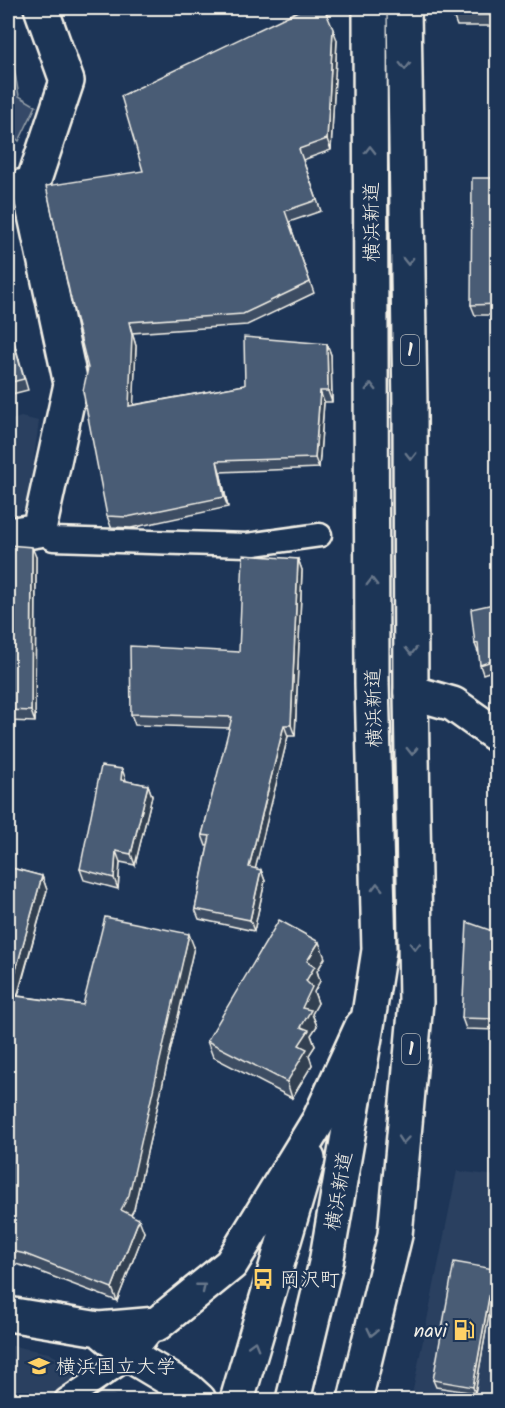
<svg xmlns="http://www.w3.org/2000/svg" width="505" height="1408" font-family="Kalam,'Klee One',sans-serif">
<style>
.built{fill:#2a4060}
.green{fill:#354a67;stroke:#949ea8;stroke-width:1.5}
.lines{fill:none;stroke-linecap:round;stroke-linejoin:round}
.lane-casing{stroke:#f4f1e8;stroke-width:27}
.street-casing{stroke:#f4f1e8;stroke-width:38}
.highway-casing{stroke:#f4f1e8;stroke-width:38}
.lane{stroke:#1d3557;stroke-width:22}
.street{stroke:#1d3557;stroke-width:33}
.highway{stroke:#1d3557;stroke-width:33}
.wall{fill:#3e4e64;stroke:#f4f1e8;stroke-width:1.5}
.shaded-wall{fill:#324051;stroke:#f4f1e8;stroke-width:1.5}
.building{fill:#485b74;stroke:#f4f1e8;stroke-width:1.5}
.oneway{stroke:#68778a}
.labels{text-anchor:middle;stroke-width:4.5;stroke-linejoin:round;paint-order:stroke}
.shield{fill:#1d3557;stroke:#b4b9bc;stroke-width:1.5}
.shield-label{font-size:18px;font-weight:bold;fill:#f4f1e8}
.street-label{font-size:20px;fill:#f4f1e8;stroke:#1d3557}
.poi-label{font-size:20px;fill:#f4f1e8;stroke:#1d3557;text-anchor:start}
</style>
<rect width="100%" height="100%" fill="#1d3557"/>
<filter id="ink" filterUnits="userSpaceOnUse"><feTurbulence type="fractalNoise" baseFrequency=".0167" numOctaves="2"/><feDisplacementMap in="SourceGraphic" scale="12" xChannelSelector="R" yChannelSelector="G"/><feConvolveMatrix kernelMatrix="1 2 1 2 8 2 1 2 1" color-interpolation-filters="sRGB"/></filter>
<g filter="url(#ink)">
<path class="built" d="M21,417L39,421L28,501L14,521H8V421Z
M457,1171L497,1176V1394L492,1400H411Z
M8,1345L49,1353L94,1380L121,1400H8Z"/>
<path class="green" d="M8,49L12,57L19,96L36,106L19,141L8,131Z"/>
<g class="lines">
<defs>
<path id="lane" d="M8,184L35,178
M39,530L53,539L247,545L320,535
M66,1400L131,1356L157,1324"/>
<path id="street" d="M8,535L39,530L71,384L30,192L67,81L41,8
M411,692L453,704L498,736
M8,1314L99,1329L157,1324L231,1264L319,1120L362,1026
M99,1329L131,1356L188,1390L199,1400
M237,1400L308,1159"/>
<path id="highway" d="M293,1400L326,1263L370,1008L379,950L372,683L370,8
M355,1400L395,1235L416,1002L411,692L410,406L404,8"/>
</defs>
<use href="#lane" class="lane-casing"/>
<use href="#street" class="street-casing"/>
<use href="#highway" class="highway-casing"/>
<use href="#lane" class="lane"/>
<use href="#street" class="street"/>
<use href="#highway" class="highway"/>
</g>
<path class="wall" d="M498,8V26H457L453,15Z
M337,40L331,150L303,160L321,211L289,222L314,293L247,325L132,333L136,346L133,405L245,385L327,344L331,355L332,402H324L319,468L220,472L228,507L131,528L111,527L107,516L143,171Z
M498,178V315H475L471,305Z
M8,321L28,390L8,395Z
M8,545L36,557L35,722L8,721Z
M298,559L302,570L295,736H288L255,869L261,870L265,881L254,931L199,919L195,909L208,846H206L202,835L230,728L135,725L131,714L239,652Z
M498,603V669L483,674L480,665L479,652H478L475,644Z
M126,780V781L148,785L152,796L135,865L120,862L118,889L84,880L80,869Z
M8,867L42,876L47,890L18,996L83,1005L194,947L134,1209L131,1214L144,1232L117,1301L30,1268L8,1262Z
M498,933V1030L466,1029L462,1018Z
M325,958L317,971L320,981L314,992L318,1003L312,1014L317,1026L311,1035L315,1046L309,1055L312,1065L292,1098L213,1057L207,1041Z
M494,1269L496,1275L475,1393L436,1387L433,1380Z"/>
<path class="shaded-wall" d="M333,29L337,40L331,150L327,139Z
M129,322L136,346L133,417L129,406Z
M327,344L331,355L332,402L328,391Z
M320,391L324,402L319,468L315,458Z
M217,461L220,472L228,507L224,497Z
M32,547L36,557L35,722L31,711Z
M298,559L302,570L295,736L291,725Z
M284,725L288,736L253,878L249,867Z
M122,769L126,780L125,791L121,780Z
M148,785L152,796L135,865L131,854Z
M116,851L120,862L118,889L114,878Z
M261,870L265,881L254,931L250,920Z
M42,876L47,890L14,1008L9,995Z
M189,934L194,947L134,1209L126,1223L121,1210Z
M319,942L325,958L317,971L320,981L314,992L318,1003L312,1014L317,1026L311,1035L315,1046L309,1055L312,1065L292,1098L287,1082L299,1045L301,1027L302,1008L307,961Z
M139,1219L144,1232L117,1301L112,1288Z
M494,1269L496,1275L475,1393L473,1387Z"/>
<path class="building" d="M304,8H324L333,29L327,139L299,149L317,200L285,211L310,282L243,314L129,322L132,335L129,406L245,385L244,337L327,344L328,391H320L315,458L217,461L224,497L127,517L107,516L83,391L88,368L70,295L46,186L143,171L121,96Z
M453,8H498V15H453Z
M472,178H498V304L471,305Z
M8,323L24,379L8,383Z
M8,545L32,547L31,711L8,710Z
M243,555L298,559L291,725H284L249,867L261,870L250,920L195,909L210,836L202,835L232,717L131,714L130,646L239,652Z
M498,603V659L480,665L478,643L475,644L471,609Z
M101,766L122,769L121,780L148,785L131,854L116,851L114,878L80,869Z
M8,867L42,876L9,995L83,1005L105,917L189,934L129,1195L121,1210L139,1219L112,1288L25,1254L8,1250Z
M279,920L319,942L307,961L315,966L306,981L312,987L302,1008L311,1010L301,1027L309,1030L299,1045L307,1049L287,1082L207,1041Z
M467,922L498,933V1019L462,1018Z
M454,1262L494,1269L473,1387L433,1380Z"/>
<defs><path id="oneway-chevron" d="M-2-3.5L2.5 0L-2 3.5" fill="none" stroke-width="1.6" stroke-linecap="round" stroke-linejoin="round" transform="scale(1.5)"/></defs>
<g class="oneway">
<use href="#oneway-chevron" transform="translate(405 66) rotate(89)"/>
<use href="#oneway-chevron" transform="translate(370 150) rotate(-90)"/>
<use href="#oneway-chevron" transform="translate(408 261) rotate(89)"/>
<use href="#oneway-chevron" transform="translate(371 387) rotate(-90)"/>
<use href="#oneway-chevron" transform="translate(411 456) rotate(90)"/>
<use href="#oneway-chevron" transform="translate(372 582) rotate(-90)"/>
<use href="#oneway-chevron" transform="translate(411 651) rotate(90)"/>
<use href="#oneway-chevron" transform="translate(412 751) rotate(89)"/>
<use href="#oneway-chevron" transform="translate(377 887) rotate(-91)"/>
<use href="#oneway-chevron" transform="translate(415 946) rotate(89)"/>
<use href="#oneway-chevron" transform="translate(403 1140) rotate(95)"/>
<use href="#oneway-chevron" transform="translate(202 1287) rotate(-39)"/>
<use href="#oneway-chevron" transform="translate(372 1332) rotate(103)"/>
<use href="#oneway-chevron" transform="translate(254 1345) rotate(-74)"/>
</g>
</g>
<defs>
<symbol id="bus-bare" viewBox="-9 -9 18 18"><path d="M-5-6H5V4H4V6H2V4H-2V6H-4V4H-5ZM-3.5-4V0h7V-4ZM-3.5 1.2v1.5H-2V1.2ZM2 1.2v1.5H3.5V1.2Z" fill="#ffd166" stroke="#1d3557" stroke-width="2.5" paint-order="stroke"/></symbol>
<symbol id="fuel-bare" viewBox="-9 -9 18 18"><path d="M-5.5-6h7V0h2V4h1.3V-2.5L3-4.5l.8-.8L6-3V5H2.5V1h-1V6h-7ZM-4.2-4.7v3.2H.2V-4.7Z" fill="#ffd166" stroke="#1d3557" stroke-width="2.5" paint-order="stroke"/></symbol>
<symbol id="university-bare" viewBox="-9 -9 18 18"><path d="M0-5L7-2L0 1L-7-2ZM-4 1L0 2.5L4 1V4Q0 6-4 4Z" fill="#ffd166" stroke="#1d3557" stroke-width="2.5" paint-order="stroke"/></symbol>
</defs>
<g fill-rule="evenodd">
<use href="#bus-bare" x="248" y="1264" width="30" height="30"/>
<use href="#fuel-bare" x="449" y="1315" width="30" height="30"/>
<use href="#university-bare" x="24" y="1351" width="30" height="30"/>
</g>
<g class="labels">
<g class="shield">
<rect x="401" y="335" width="18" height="30" rx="4.5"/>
<rect x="402" y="1034" width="18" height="30" rx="4.5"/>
</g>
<g class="shield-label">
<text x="410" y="356">1</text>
<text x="411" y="1055">1</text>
</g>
<g class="street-label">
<text transform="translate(371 222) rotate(-90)" y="7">横浜新道</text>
<text transform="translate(373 708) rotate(-91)" y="7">横浜新道</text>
<text transform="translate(338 1191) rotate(-80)" y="7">横浜新道</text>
</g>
<g class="poi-label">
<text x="280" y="1286">岡沢町</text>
<text x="447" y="1337" text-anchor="end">navi</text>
<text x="56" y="1373">横浜国立大学</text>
</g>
</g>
<rect width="505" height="1408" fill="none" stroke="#1d3557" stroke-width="30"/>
<rect x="15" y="15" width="475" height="1378" fill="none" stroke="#f4f1e8" stroke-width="2" filter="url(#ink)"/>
</svg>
